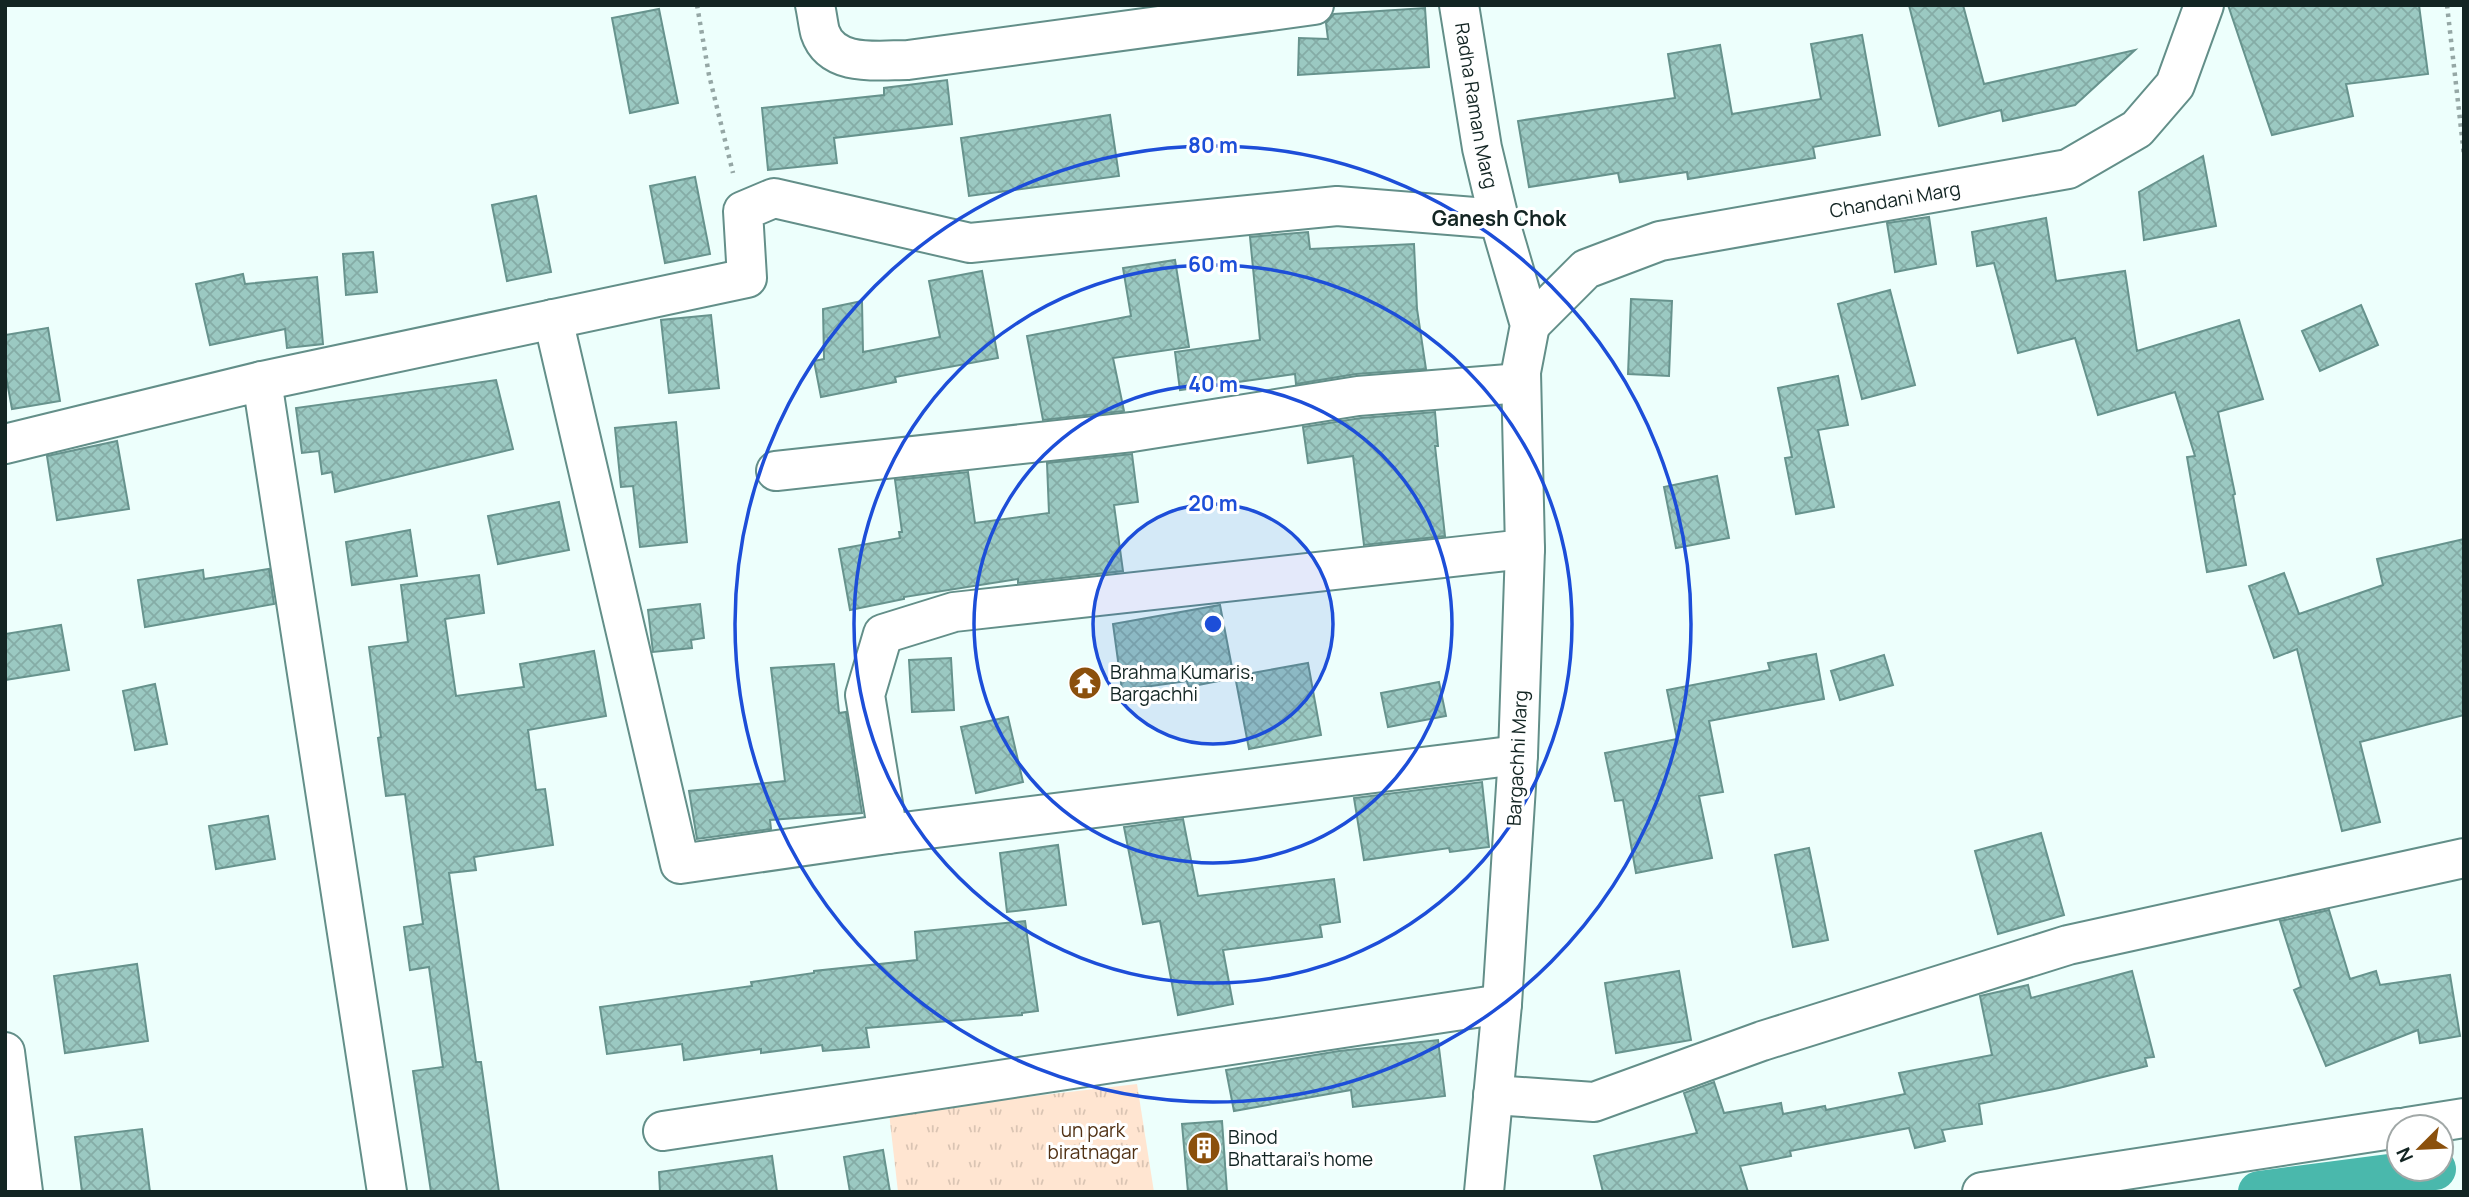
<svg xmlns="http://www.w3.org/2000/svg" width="2469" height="1197" font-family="Manrope,sans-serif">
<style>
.grass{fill:url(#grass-tufts)}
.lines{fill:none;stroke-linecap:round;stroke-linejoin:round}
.canal{stroke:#4ab8ac;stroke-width:42}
.building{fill:url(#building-cross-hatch);stroke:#67938d;stroke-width:2}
.minor-casing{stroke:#638f89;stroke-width:42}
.major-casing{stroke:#638f89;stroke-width:42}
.path{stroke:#95a7a5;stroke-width:4.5;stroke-dasharray:3.5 5;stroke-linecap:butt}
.minor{stroke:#fff;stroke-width:38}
.major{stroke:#fff;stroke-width:38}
.ring{fill:none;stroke:#1d4ed8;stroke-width:3.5}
.labels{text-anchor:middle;stroke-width:6;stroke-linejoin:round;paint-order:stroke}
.street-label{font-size:19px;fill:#132523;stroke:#fff}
.poi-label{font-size:19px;fill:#132523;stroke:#fff;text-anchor:start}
.park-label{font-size:19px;fill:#513114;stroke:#fff}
.neighbourhood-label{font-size:21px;font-weight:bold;fill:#132523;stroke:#fff}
.centre{fill:#1d4ed8;stroke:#fff;stroke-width:3.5}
.ring-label{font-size:21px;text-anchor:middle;font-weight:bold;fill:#1d4ed8;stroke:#fff;stroke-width:6;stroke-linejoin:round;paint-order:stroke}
</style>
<defs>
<pattern id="grass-tufts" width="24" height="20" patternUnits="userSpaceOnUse" patternTransform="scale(1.75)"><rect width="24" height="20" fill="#ffe5d1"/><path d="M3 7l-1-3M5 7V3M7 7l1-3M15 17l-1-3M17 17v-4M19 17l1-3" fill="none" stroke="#dac4b3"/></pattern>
<pattern id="building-cross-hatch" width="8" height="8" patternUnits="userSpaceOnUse" patternTransform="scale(1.75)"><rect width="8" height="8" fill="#9bc9c2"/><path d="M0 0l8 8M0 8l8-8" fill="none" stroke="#85aca6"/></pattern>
</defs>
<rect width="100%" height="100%" fill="#edfffc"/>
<path class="grass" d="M1137,1084L1154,1192H898L889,1113Z"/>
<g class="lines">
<path class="canal" d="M2259,1192L2435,1169"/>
</g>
<path class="building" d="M1909,5H1963L1984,84L2135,50L2075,105L2003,121L2001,110L1939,126Z
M2228,5H2419L2428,74L2346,84L2353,116L2272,135Z
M1425,8L1429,67L1298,75L1299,38L1328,39L1326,23L1334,14Z
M659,9L678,103L630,113L612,18Z
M1862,35L1880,135L1813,147L1815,158L1688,179L1687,172L1620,182L1618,173L1529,187L1518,121L1675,98L1668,54L1720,45L1732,114L1821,99L1811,44Z
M947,80L952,124L834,138L837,163L768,170L762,108L884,95V88Z
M1110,115L1119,176L969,196L961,138Z
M2203,156L2216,226L2144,240L2139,192Z
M695,177L710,254L665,263L650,186Z
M536,196L551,272L507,281L492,205Z
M1929,217L1936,264L1895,272L1887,223Z
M2046,218L2056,281L2125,271L2137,351L2239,320L2263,399L2218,412L2235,494L2233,495L2246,565L2207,572L2187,457L2195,456L2175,392L2098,415L2075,338L2018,353L1994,263L1977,266L1972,232Z
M1308,232L1310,249L1414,244L1417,309L1426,369L1356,374L1296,384L1295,374L1180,390L1175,352L1260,340L1250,237Z
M373,252L377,292L346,295L343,254Z
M1175,260L1189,347L1113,358L1124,411L1043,420L1027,336L1131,316L1123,268Z
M982,271L998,358L895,377L896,382L821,397L814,361L824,359L823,309L862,301L863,352L940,337L929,281Z
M243,274L245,284L317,277L323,344L287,348L285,329L210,345L196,284Z
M1890,290L1915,385L1862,399L1838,304Z
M1631,299L1672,301L1669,376L1628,374Z
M2361,305L2378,345L2320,371L2302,331Z
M711,315L719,388L669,393L661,320Z
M48,328L60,401L12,409L5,371V335Z
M1838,376L1848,425L1818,430L1834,507L1796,514L1785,458L1792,457L1778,388Z
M496,380L513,449L335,492L332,472L322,474L319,451L302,453L296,408Z
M1435,412L1438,446H1435L1445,536L1364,545L1353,456L1308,463L1303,427L1361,418Z
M676,422L687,542L640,547L633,486L621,487L615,428Z
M117,441L129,509L57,520L47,456Z
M1132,454L1138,502L1114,505L1123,571L1018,583V579L904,597V599L850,610L839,549L900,538L899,532H902L895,480L968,472L975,523L1049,513L1047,463Z
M1717,476L1729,538L1676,548L1664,487Z
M559,502L569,550L498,564L488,516Z
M410,530L417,576L352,585L346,542Z
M2464,539V715L2360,742L2380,822L2342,831L2297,649L2274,658L2249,586L2284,573L2299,614L2383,585L2377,559Z
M269,569L274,604L145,627L138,580L203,570L204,579Z
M479,575L484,613L445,619L456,696L524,687L520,664L594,651L606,716L528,730L536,790L545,789L553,845L474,857L476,870L449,873L476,1062H481L499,1192H431L413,1071L443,1067L429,967L410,970L404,927L423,924L405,794L386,796L378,738L381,737L369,647L408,642L401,585Z
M700,604L704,638L691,640L692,648L653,652L648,610Z
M1220,605L1234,678L1188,687L1187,681L1122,690L1113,624Z
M61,625L69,670L5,680V634Z
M1816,654L1824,699L1709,721L1723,792L1699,796L1712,858L1636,873L1623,800L1615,801L1605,753L1677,739L1667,690L1770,670L1768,663Z
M1884,655L1893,685L1840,700L1831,671Z
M951,658L954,710L912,712L909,660Z
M1308,663L1321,735L1249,749L1235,676Z
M834,664L839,713L846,712L862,813L770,820L771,829L697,839L689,791L785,781L771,668Z
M1439,682L1446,716L1388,727L1381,693Z
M155,684L167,744L135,750L123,691Z
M1008,717L1023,782L976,793L961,727Z
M1482,782L1489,847L1450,852L1449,848L1364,860L1354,798Z
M268,816L275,859L216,869L209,826Z
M1183,819L1198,896L1334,879L1340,922L1320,925L1322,937L1223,950L1233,1004L1178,1015L1160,921L1143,924L1124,827Z
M2041,833L2064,915L1998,934L1975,851Z
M1058,845L1066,905L1007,912L1000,853Z
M1809,848L1828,940L1793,947L1775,855Z
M2329,910L2350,979L2376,971L2380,985L2450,975L2460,1036L2420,1043L2418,1030L2326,1066L2294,990L2301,987L2280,921Z
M1025,921L1038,1011L1022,1013V1015L866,1028L869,1047L823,1051L822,1045L761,1053V1049L684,1060L682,1044L607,1054L600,1007L752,986L751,982L814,973V971L917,960L915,932Z
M137,964L148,1041L65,1053L54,976Z
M1679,971L1691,1040L1616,1053L1605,983Z
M2132,971L2154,1057L2145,1058L2147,1066L2059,1088L1979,1104L1982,1124L1942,1130L1945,1141L1915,1148L1909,1128L1790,1151L1791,1156L1740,1166L1748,1192H1603L1594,1156L1697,1133L1684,1093L1714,1082L1724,1113L1781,1103L1783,1114L1825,1106L1826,1110L1905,1094L1899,1073L1992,1055L1980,996L2028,985L2031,998Z
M1438,1040L1445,1096L1353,1107L1351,1090L1234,1111L1226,1070L1339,1051Z
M1222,1121L1227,1192H1188L1182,1124Z
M142,1129L150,1192H82L75,1137Z
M883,1150L890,1192H850L844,1157Z
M772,1156L777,1192H660L659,1172Z"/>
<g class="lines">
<defs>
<g id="minor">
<path d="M815,5C817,14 818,24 820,32C832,68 879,60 908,60L1314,5"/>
<path id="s1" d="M1459,5L1482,148L1499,219L1530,325L1521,372L1525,549L1518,755L1502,1004L1484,1192"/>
<path d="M553,319L680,864L888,834L1518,755"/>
<path id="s2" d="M1530,325L1586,269L1660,241L2068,169L2137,129L2175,85L2204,5"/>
<path d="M262,381L747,278L743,211L774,198L970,243L1337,206L1499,219"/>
<path d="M5,444L262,381L387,1192"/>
<path d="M776,471L1132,432L1358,396L1521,383"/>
<path d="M888,834L865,695L883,634L954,612L1525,549"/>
<path d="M5,1052L23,1192"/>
<path d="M1493,1095L1594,1102L1762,1041L2068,945L2464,858"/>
<path d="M663,1131L1502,1004"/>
</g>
<path id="major" d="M2407,1127L2464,1118
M1982,1192L2399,1128"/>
</defs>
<use href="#minor" class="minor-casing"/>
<use href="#major" class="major-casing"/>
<path class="path" d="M697,5L709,75L733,173
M2447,5L2464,155"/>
<use href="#minor" class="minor"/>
<use href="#major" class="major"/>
</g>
<circle cx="1213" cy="624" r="120" fill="#1d4ed8" fill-opacity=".12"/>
<g class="ring">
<circle cx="1213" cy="624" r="120"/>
<circle cx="1213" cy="624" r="239"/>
<circle cx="1213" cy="624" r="359"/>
<circle cx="1213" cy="624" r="478"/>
</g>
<defs>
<symbol id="temple-disc" viewBox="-11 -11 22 22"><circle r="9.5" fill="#8b500c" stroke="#fff"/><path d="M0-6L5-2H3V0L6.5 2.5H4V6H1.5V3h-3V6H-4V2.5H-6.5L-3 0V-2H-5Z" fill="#fff"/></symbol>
<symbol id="building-disc" viewBox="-11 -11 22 22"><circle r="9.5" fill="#8b500c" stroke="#fff"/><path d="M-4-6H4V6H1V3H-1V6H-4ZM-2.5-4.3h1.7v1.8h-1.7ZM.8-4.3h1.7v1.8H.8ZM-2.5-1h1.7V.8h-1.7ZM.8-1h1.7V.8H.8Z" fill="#fff"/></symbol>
</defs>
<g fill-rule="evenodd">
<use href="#temple-disc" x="1066" y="664" width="38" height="38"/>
<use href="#building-disc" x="1185" y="1129" width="38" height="38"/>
</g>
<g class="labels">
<g class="street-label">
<text dy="7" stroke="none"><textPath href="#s1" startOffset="102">Radha Raman Marg</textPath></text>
<text dy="7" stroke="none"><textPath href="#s2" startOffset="397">Chandani Marg</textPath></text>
<text transform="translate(1517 758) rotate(-87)" y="7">Bargachhi Marg</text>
</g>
<g class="poi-label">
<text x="1110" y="679">Brahma Kumaris,<tspan x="1110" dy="22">Bargachhi</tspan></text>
<text x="1228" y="1144">Binod<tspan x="1228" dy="22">Bhattarai's home</tspan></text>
</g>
<g class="park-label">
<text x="1093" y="1137">un park<tspan x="1093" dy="22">biratnagar</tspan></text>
</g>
<g class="neighbourhood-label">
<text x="1499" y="226">Ganesh Chok</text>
</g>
</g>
<circle cx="1213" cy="624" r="10" class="centre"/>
<g class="ring-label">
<text x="1213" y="153">80 m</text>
<text x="1213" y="272">60 m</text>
<text x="1213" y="392">40 m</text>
<text x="1213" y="511">20 m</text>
</g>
<rect width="2469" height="1197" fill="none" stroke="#132523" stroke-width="14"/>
<g transform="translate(2420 1148) rotate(246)"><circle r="33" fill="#ffffff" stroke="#a1a8a7" stroke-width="2"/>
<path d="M0-5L12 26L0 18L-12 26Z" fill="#8b500c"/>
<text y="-10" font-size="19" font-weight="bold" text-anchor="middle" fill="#132523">N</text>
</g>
</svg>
